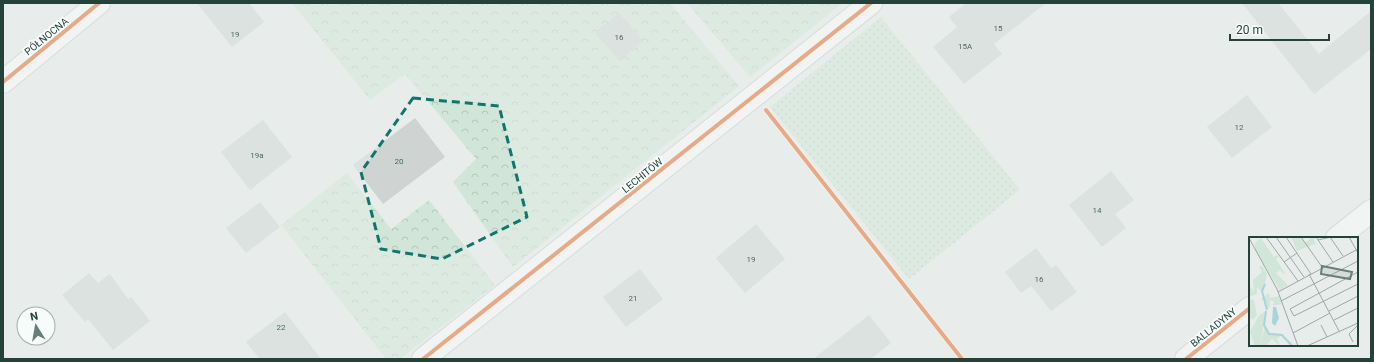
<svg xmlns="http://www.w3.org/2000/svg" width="1374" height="362" font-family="Roboto,sans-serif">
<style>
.grass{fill:url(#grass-dots)}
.forest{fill:url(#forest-crowns)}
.building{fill:#cfd4d2}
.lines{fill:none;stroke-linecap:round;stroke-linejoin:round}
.minor-casing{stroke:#c5cac8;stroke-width:24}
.minor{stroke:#fcfcfc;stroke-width:22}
.cycleway-casing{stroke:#f7fbf9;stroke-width:6}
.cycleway{stroke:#e8590c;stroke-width:4}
.marked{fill:none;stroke:#0f766e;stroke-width:3;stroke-dasharray:8 5;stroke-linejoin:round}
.labels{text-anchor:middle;stroke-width:4;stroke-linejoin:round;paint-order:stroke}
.number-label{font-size:8px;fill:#506761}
.street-label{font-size:10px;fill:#24423a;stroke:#f7fbf9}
.inset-river{fill:none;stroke:#a9d4db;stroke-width:2}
.inset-road{fill:none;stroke:#9aa9a4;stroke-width:1}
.view{fill:#697e78;fill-opacity:0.15;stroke:#697e78;stroke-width:2}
.inset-edge{fill:none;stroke:#24423a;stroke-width:2}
</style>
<defs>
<pattern id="grass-dots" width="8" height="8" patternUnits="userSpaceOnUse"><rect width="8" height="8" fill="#d1e6d8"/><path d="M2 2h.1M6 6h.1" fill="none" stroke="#b3c6ba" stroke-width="1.8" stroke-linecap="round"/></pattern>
<pattern id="forest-crowns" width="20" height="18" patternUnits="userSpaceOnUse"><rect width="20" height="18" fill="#d1e6d8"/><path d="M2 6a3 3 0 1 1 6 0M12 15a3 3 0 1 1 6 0" fill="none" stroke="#b3c6ba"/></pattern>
</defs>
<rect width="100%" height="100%" fill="#e8edeb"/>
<path class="grass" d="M881,17L1020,190L909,279L770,107Z"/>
<path class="forest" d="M292,3H670L739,86L513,267L453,182L476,159L405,74L370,100Z
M687,3H843L750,77Z
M347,173L391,229L429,200L495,285L400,359H386L281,225Z"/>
<path class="building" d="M197,3H249L264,22L232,47Z
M966,3H1046L994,44L1002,54L964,84L933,47L957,27L949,17Z
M1242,3H1278L1319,54L1371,11V49L1314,94Z
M619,13L643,41L619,61L595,32Z
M1247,95L1272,127L1232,158L1207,127Z
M415,118L445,157L383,204L353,165Z
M263,120L292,157L250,190L221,152Z
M1111,171L1134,200L1115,214L1126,228L1102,247L1069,205Z
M260,202L280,227L246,253L226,228Z
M756,224L785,259L745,293L716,258Z
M1036,248L1051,268L1056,265L1077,292L1051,311L1031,286L1021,293L1005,272Z
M640,269L663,299L626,327L603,297Z
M89,273L98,283L110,274L128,299L131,297L150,321L113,350L88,319L85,322L62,295Z
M285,312L321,359H260L246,342Z
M869,315L891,343L871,359H813Z"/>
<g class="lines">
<defs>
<path id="minor" d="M3,82L99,3
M1337,238L1371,211
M423,359L871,3
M1186,359L1250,308"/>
</defs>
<use href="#minor" class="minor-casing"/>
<use href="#minor" class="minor"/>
<defs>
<path id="cycleway" d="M3,82L99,3
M766,110L962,359
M423,359L871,3
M1186,359L1250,308"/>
</defs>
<use href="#cycleway" class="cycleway-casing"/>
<use href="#cycleway" class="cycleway"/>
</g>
<path d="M0 0H1374V362H0ZM413,98L499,106L527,217L442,259L381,249L361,172Z" fill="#e8edeb" fill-opacity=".55" fill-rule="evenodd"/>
<path class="marked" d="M413,98L499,106L527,217L442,259L381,249L361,172Z"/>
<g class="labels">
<g class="number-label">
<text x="998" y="31">15</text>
<text x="235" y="37">19</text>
<text x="619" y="40">16</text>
<text x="965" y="49">15A</text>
<text x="1239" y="130">12</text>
<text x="257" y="158">19a</text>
<text x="399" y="164">20</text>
<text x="1097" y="213">14</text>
<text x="751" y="262">19</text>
<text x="1039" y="282">16</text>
<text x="633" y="301">21</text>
<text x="281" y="330">22</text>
</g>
<g class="street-label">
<text transform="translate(46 36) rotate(-39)" y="4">PÓŁNOCNA</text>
<text transform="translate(642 175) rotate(-39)" y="4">LECHITÓW</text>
<text transform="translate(1213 327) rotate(-39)" y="4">BALLADYNY</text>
</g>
</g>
<g transform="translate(1249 237)">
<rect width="109" height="109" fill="#e8edeb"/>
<path d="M12,1L25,20L28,18L30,20L27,22L36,36L34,37L31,33L27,36L39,48L31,53L6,13V6ZM13,28L18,37L14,56L8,50V57L0,60V48L5,55L4,43L13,35L10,30ZM20,56L21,61L30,59L33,67L24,69L25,65L21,63V69L17,73L15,64L12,62ZM16,88L20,96L32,97L42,105L44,109L32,99L28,102L31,109L23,102L17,109H12L18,105L11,109Z" fill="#d1e6d8"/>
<path d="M42,0H51L56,6L61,2L60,0H66L65,5L68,6L48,14ZM1,62L5,63L8,78L4,83L0,80ZM17,74L11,109H6L1,95L10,78Z" fill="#d1e6d8"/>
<path d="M24,70H27L30,81L26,89L23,86Z" fill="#a9d4db"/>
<path class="inset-river" d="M16,47L13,54L18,73M17,74L15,88L20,97L33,98L43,109"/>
<path class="inset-road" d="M17,0L49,44M27,0L55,40M37,0L62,37M52,0L73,30M67,0L84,25M81,0L94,19M100,0L109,16M0,1L28,52L49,109M69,3L82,0M35,25L48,16M109,35L41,72L45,79L109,47M60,37L90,94M29,55L109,12M32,64L109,24M80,74L109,59M85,83L109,71M72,88L78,100M44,96L81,76M104,105L100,97L109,88M58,109L109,86"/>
<path class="view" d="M73,29L103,35L101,42L72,37Z"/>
<rect width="109" height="109" class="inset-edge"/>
</g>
<rect width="1374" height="362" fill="none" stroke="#24423a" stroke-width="8"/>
<g transform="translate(36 326) rotate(349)"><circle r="19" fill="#f7fbf9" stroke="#a3b1ad"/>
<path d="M0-3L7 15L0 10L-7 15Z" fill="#697e78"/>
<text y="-6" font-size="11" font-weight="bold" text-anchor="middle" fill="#24423a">N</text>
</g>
<path d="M1230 34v6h99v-6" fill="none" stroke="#24423a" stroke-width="2"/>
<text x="1236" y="34" font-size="12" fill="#24423a" stroke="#f7fbf9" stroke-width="3" paint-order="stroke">20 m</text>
</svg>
